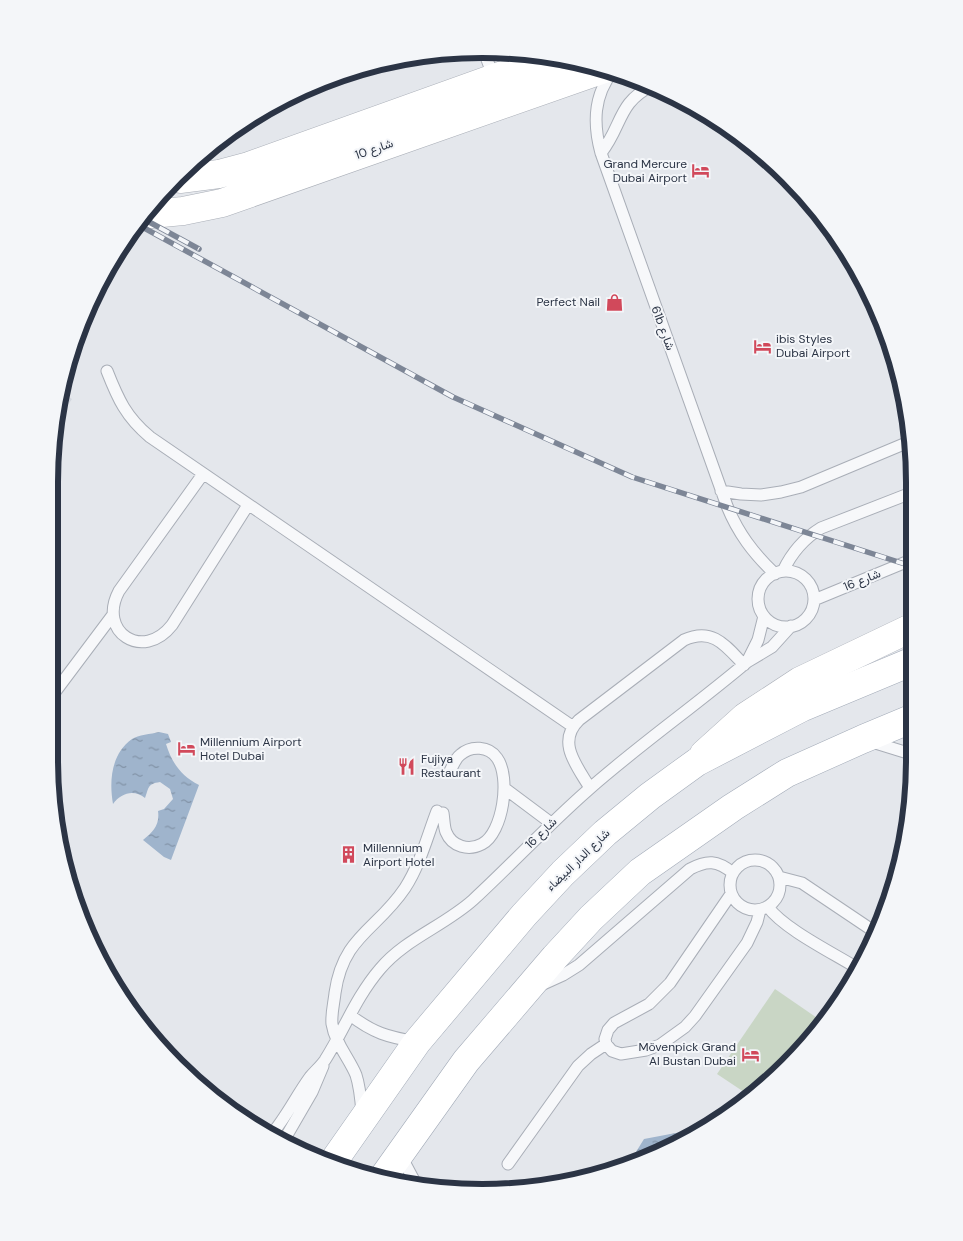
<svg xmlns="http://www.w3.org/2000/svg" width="963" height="1241" font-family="'DM Sans',Vazirmatn,sans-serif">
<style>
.built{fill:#d2d6de}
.pitch{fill:#c9d6c5}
.water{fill:url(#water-ripples)}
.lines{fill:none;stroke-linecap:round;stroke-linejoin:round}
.lane-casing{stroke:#a9aeb7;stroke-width:13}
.secondary-casing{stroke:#a9aeb7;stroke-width:29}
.primary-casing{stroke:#a3abb8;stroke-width:29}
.lane{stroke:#f7f8fa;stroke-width:11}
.secondary{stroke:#fff;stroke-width:28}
.primary{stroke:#fff;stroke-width:28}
.rail-casing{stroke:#7d8696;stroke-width:5.5}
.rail{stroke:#f4f6f9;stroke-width:4;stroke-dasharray:11;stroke-linecap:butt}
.labels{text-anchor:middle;stroke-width:4;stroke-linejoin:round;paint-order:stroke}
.street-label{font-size:12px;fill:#2b3445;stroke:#f4f6f9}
.poi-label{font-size:12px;fill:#2b3445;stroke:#f4f6f9;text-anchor:start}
.rim{fill:none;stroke:#2b3445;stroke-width:6}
</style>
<defs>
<pattern id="water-ripples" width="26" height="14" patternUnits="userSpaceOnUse" patternTransform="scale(1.25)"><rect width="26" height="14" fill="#9fb4cc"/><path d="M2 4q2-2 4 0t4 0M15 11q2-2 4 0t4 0" fill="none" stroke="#8293a7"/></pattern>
</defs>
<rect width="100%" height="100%" fill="#e4e7ec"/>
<path class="built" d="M60,392L72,399L54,425Z"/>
<path class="pitch" d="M775,989L823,1022L787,1066L750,1096L717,1074Z"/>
<path class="water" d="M159,732L168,734L171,742L166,744C172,763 181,776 199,785L171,860L164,857L143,840C153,832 160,825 158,811L164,809L173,799L170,789L160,782C147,784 149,788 145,798C134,789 121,793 113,804C109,781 111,754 132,739C138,735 151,734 159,732Z
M681,1132L687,1136L634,1162L631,1160L644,1139Z"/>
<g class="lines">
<defs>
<path id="lane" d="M483,49L494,78
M613,71C593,96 593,124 601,153L727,506C738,533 753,553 775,574
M601,153C623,125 617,103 653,85
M107,371C118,399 126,417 150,437L572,726
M203,474L119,591C97,632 143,662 172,625L248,505
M721,491L741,494L761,495L781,492L801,487L911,441
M783,571C792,552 803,539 821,528L911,493
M758 599a28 28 0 1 1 56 0a28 28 0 1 1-56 0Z
M814,600L911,560
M747,662L758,640L764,616
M49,700L112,616
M869,741L911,754
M504,788L551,823
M590,788C577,766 556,742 579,720L684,640C713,627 726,646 744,665
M443,813C444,819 444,827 446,832C452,847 469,851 482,844C503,833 511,777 497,758C489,746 471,745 460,755C455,759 453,766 450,771
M730 885a25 25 0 1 1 50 0a25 25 0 1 1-50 0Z
M779,877L802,883L875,932
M731,894L670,983L649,1004L614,1023L608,1030L605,1039L606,1044L612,1051L621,1054L646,1050L660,1045L685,1027L695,1016L747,943L757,922L760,910
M768,907C784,929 833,953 857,968
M541,985L563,975L579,965L690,869C707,860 717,860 733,873
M350,1015C373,1033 388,1037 417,1042
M362,1113C361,1100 360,1087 356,1075C349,1058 335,1043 332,1024C331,1014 334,1003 335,993C343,936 377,930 405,888C420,865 427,837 437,811
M270,1136C286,1118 296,1096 310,1077C315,1071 321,1066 325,1060C344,1030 356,997 380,969C405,939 444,926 473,900C512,864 548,825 588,790C639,745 695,706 747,662L772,647L791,626
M283,1142L312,1092L323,1066
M400,1154L416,1184
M508,1164L578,1066L591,1054L606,1044"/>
<path id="secondary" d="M180,179L219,174L249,166L556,56
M141,215L183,211L222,203L604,69
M704,754L745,717L800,681L911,628"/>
<path id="primary" d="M333,1162L417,1042L524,915L563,873L605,833L650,796L697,762L803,707L911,662
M382,1179L466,1061L555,957L591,918L640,872L733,807L787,773L863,739L911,719"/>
</defs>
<use href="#lane" class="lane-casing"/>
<use href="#secondary" class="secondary-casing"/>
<use href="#primary" class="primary-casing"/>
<use href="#lane" class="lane"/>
<use href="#secondary" class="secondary"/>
<use href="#primary" class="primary"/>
<defs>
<path id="rail" d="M140,217L199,249
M135,223L453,397L632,477L911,566"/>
</defs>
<use href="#rail" class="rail-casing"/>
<use href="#rail" class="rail"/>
</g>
<defs>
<symbol id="hotel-bare" viewBox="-9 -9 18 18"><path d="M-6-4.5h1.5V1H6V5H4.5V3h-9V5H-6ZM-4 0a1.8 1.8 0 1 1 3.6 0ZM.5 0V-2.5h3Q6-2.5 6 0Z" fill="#d1495b" stroke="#f4f6f9" stroke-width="2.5" paint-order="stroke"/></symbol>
<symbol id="shop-bare" viewBox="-9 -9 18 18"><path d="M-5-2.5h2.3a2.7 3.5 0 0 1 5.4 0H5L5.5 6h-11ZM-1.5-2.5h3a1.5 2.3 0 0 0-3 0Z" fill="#d1495b" stroke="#f4f6f9" stroke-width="2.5" paint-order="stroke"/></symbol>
<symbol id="restaurant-bare" viewBox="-9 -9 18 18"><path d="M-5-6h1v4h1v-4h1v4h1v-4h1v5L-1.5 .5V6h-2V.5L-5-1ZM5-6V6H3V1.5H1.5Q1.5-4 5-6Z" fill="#d1495b" stroke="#f4f6f9" stroke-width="2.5" paint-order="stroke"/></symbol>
<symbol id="building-bare" viewBox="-9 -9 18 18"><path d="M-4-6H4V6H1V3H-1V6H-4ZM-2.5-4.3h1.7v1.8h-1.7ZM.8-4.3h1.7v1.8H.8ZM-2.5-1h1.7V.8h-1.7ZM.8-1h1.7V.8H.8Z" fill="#d1495b" stroke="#f4f6f9" stroke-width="2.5" paint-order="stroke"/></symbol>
</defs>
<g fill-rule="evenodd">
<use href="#hotel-bare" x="688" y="158" width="25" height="25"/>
<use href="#shop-bare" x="602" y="290" width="25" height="25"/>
<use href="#hotel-bare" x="750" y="334" width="25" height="25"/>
<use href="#hotel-bare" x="174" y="736" width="25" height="25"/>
<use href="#restaurant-bare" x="394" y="754" width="25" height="25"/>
<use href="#building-bare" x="336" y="842" width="25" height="25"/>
<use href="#hotel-bare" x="738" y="1042" width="25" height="25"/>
</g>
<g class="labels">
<g class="street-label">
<text transform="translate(374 149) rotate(-19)" y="4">شارع 10</text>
<text transform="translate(663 328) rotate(70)" y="4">61b شارع</text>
<text transform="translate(862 580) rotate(-22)" y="4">شارع 16</text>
<text transform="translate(541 833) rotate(-44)" y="4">شارع 16</text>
<text transform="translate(578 860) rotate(-44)" y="4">شارع الدار البيضاء</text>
</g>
<g class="poi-label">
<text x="687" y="168" text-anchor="end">Grand Mercure<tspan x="687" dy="14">Dubai Airport</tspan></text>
<text x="600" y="306" text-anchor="end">Perfect Nail</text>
<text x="776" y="343">ibis Styles<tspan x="776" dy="14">Dubai Airport</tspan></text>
<text x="200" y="746">Millennium Airport<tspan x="200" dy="14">Hotel Dubai</tspan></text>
<text x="421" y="763">Fujiya<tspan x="421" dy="14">Restaurant</tspan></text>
<text x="363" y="852">Millennium<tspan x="363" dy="14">Airport Hotel</tspan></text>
<text x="736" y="1051" text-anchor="end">Mövenpick Grand<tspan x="736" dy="14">Al Bustan Dubai</tspan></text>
</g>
</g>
<path d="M0 0H963V1241H0ZM482 58H482A424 424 0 0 1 906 482V760A424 424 0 0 1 482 1184H482A424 424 0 0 1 58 760V482A424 424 0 0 1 482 58Z" fill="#f4f6f9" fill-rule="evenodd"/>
<path class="rim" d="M482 58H482A424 424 0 0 1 906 482V760A424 424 0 0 1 482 1184H482A424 424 0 0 1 58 760V482A424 424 0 0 1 482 58Z"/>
</svg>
